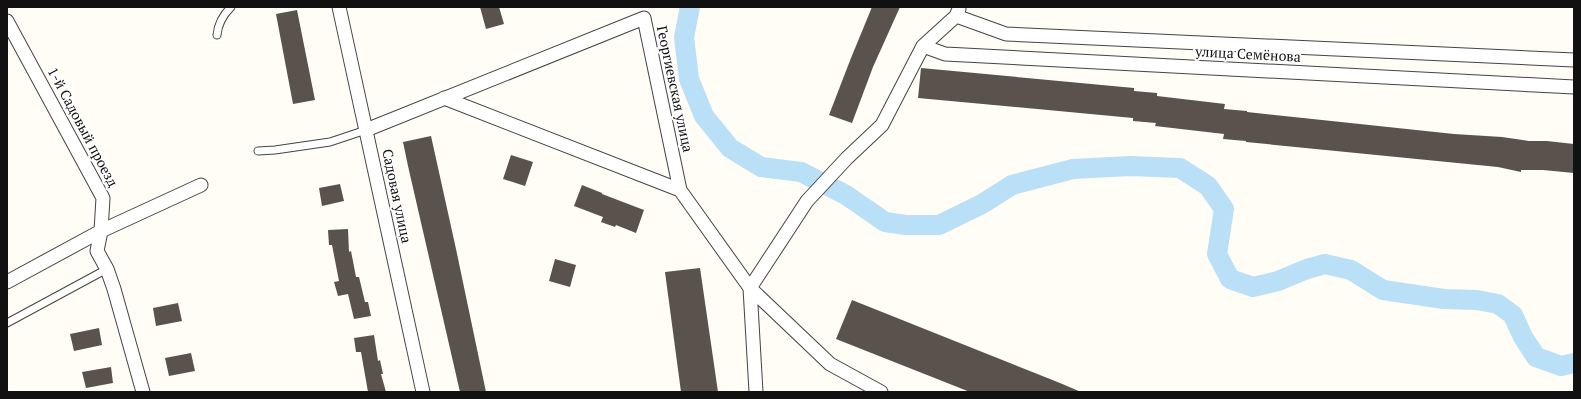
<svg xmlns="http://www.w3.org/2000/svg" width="1581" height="399" font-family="'PT Serif',serif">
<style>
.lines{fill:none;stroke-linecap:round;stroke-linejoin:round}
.river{stroke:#b9e0f7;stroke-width:20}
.building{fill:#5a524d}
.service-casing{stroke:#444;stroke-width:9}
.minor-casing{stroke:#444;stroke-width:15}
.service{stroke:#fff;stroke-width:7}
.minor{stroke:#fff;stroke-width:13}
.labels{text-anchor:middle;stroke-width:4;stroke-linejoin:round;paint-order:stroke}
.street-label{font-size:14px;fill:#111;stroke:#fff}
</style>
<rect width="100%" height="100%" fill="#fffdf5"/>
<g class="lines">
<path class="river" d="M690,7L684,37L689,79L704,116L730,148L761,167L801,172L846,195L885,222L906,225H939L982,204L1012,185L1073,169L1130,166L1180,168L1208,186L1224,209L1217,254L1230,279L1253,287L1278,281L1307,269L1325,264L1351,270L1383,290L1444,299L1477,300L1498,304L1513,315L1523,337L1536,357L1561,366L1574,363"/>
</g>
<path class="building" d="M480,7H499L504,24L486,29Z
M872,7H900L873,67L852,123L829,115L851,58Z
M297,10L315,100L293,104L276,14Z
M921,68L1134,88V91L1157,93V96L1225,104L1224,109L1247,111V112L1454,134L1502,137L1529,141H1547L1574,144V173L1543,170H1521V172L1498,167L1246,142V141L1223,139L1224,134L1155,126L1156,123L1133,121V118L918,98Z
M431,136L456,249L486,392H460L408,166L403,142Z
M511,155L533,162L525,186L503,179Z
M340,184L344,201L322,206L319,188Z
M582,185L602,193V194L644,210L636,233L616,225L615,227L601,222L603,217L574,206Z
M348,229L349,252L351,251L356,277H359L365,302H368L371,316L354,319L348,294L338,296L334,282L339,281L332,245H329L328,230Z
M555,259L576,265L570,287L549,281Z
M700,268L718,392H681L665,272Z
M852,300L1060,383L1081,392H970L836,339Z
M178,303L182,321L156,326L153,308Z
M99,328L102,345L74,351L70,334Z
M374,335L378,361L380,360L383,374H381L386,392H368L361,352H356L354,338Z
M191,353L195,371L169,376L165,358Z
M111,367L113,383L86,388L82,372Z"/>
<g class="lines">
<defs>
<path id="service" d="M217,35C218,23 223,15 231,7
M258,151L275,150L330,142L366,130
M7,323L107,269"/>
<path id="minor" d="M339,7L423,392
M956,16L1006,34L1574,60
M7,21L103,198L101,231L97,251L107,269L114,289L143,392
M923,46L945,54L1574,87
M444,98L680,190L750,288L830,364L881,392
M366,130L644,18L680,190
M7,282L101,231L201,185
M756,392L750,288L807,201L847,158L882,125L923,46L956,16L959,9"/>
</defs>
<use href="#service" class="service-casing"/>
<use href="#minor" class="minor-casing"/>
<use href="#service" class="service"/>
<use href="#minor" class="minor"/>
</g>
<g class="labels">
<g class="street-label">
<text transform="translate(1248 54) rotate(3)" y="5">улица Семёнова</text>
<text transform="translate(675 89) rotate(78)" y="5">Георгиевская улица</text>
<text transform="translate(83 127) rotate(62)" y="5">1-й Садовый проезд</text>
<text transform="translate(397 196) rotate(78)" y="5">Садовая улица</text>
</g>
</g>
<rect width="1581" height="399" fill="none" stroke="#111111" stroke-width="16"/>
</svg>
